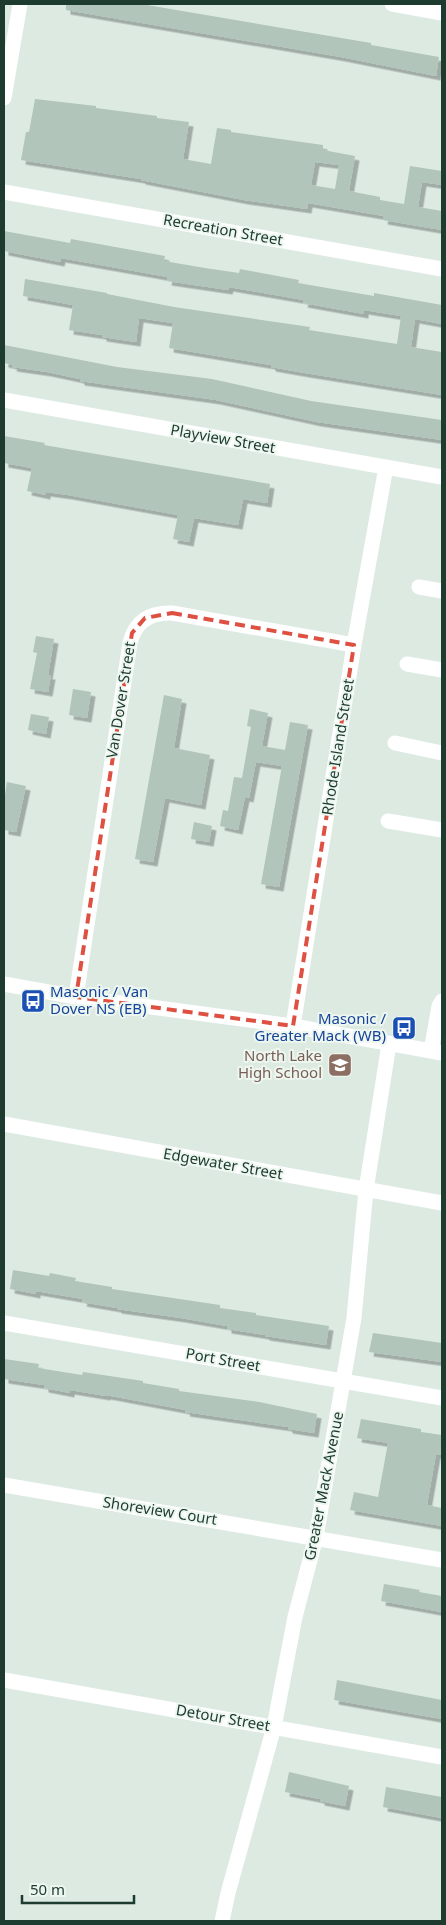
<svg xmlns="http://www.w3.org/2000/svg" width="446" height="1925" font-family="'Noto Sans',sans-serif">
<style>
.building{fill:#b1c5ba;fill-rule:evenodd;filter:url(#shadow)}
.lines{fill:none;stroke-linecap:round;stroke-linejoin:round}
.minor{stroke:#fff;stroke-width:15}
.marked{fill:none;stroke:#dd5042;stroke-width:4;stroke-dasharray:10 6;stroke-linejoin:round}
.labels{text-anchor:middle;stroke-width:4;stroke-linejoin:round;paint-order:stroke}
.street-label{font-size:15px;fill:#1d3b2e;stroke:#edf7f0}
.transit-label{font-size:15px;fill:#164399;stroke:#edf7f0;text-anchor:start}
.education-label{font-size:15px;fill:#785e54;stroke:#edf7f0;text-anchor:end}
</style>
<defs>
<filter id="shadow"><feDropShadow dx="4.5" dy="4.5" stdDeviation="0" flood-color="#0004"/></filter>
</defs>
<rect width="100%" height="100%" fill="#dceae2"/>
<path class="building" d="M66,4H141L371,43V45L439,57L436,76L341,57L66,10Z
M35,99L96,106V108L157,116V118L189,122L183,159L211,164L217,128L231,130V132L323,145V150L355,156L349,191L380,197V200L404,204L410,166L442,171V185L422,182L418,207L442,211V230L383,220L384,216L308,203L307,209L244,200L141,180V179L21,160L26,132H29ZM315,162L339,165L335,189L311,185Z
M4,231L70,243L71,239L165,256L164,261L205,268L239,273L240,269L299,280L298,283L374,296V293L442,305V324L415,319L411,347L442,352V395L305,373L271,367V365L169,348L173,323L139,318L136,342L102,337V335L69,330L73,305L23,296L25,279L107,293V294L174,307L310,327L309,330L397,344L401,316L364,310V314L303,303L304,300L258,292L229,287L228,290L194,285L167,281L168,277L61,258L60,262L4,251Z
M4,345L117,367L212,379L311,401L442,420V440L317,422L216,400L80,381V379L47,372L12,367L13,365L4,363Z
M4,436L45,443L44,445L270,484L267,503L243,499L238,525L194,518L189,542L173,539L178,515L68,495L46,492V495L27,491L32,468L4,463Z
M36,636L54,639L48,675H51L48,692L30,689L37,653L33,652Z
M73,689L91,692L87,718L69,715Z
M164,695L182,699L174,748L210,755L201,805L165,798L153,862L135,859Z
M250,709L268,713L262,746L285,750L290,722L308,725L279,887L261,884L282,766L256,762L249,798L245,797L238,830L220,826L223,810L228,811L234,777L242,778L251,727L247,726Z
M31,714L49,717L46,734L28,730Z
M7,782L26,786L16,832L4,830V802Z
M194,822L212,826L209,842L191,839Z
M13,1270L49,1276L50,1273L76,1278L75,1281L112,1287V1289L220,1305V1308L256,1313V1315L329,1326L326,1345L265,1336V1335L227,1329V1326L181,1318L117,1309V1308L82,1302L83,1299L36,1291V1294L10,1289Z
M373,1333L442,1343V1362L369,1352Z
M4,1359L39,1364L38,1368L82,1375L83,1372L143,1381V1383L179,1389V1391L259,1402L317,1414L314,1433L288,1429V1427L185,1412L186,1410L106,1395V1396L70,1390V1393L44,1388V1385L4,1379Z
M361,1419L421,1429V1432L442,1435V1455L436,1454L427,1505L442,1508V1526L350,1510L354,1492L378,1497L388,1443L357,1438Z
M384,1584L420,1590L419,1592L442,1596V1612L381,1601Z
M337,1680L442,1700V1719L334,1700Z
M289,1772L349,1786L345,1806L320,1801V1799L285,1792Z
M386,1787L442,1797V1818L383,1807Z"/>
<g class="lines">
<path class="minor" d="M392,4L442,13
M4,98L20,4
M4,192L442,269
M4,400L442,477
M419,587L442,591
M407,664L442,670
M395,743L442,753
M388,821L442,830
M4,984L76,997L293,1026L442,1053
M76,997L130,643C135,621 150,612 172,613L354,645
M293,1026L354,645L386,467
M431,1051L439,1006L442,1001
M4,1124L442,1203
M4,1323L442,1398
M4,1485L442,1560
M4,1680L442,1757
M222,1921L228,1893L274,1727L295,1617L316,1537L354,1318L366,1190L389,1044"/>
</g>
<path class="marked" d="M172,613L354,645L293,1026L76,997L132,633L145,618Z"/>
<defs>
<symbol id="bus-square" viewBox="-11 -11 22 22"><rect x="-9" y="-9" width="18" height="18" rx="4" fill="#1a4fb4" stroke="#edf7f0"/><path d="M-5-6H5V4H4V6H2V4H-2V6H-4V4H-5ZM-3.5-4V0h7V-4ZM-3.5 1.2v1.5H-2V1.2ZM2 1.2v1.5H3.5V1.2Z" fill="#fff"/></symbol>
<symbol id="school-square" viewBox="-11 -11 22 22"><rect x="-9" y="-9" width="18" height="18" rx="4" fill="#8d6e63" stroke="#edf7f0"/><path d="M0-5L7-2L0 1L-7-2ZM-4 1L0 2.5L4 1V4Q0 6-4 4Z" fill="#fff"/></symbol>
</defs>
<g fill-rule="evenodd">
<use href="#bus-square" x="19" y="987" width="28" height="28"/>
<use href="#bus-square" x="390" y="1014" width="28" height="28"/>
<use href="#school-square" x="326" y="1051" width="28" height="28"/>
</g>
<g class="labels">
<g class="street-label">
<text transform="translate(223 230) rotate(10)" y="5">Recreation Street</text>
<text transform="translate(223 439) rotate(10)" y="5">Playview Street</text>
<text transform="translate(121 700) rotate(-81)" y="5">Van Dover Street</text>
<text transform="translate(338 747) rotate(-81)" y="5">Rhode Island Street</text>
<text transform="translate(223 1164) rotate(10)" y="5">Edgewater Street</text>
<text transform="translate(223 1360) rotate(10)" y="5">Port Street</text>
<text transform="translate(324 1486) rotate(-79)" y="5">Greater Mack Avenue</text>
<text transform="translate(160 1511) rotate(9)" y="5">Shoreview Court</text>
<text transform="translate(223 1718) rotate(10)" y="5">Detour Street</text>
</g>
<g class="transit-label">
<text x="50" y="997">Masonic / Van<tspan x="50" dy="17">Dover NS (EB)</tspan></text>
<text x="386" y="1024" text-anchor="end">Masonic /<tspan x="386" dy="17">Greater Mack (WB)</tspan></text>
</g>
<g class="education-label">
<text x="322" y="1061">North Lake<tspan x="322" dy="17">High School</tspan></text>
</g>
</g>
<rect width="446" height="1925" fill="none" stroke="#1d3b2e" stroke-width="10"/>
<path d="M22 1895v8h112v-8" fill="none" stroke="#1d3b2e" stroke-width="2.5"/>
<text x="30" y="1895" font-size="15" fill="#1d3b2e" stroke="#edf7f0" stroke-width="4" paint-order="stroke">50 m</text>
</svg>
